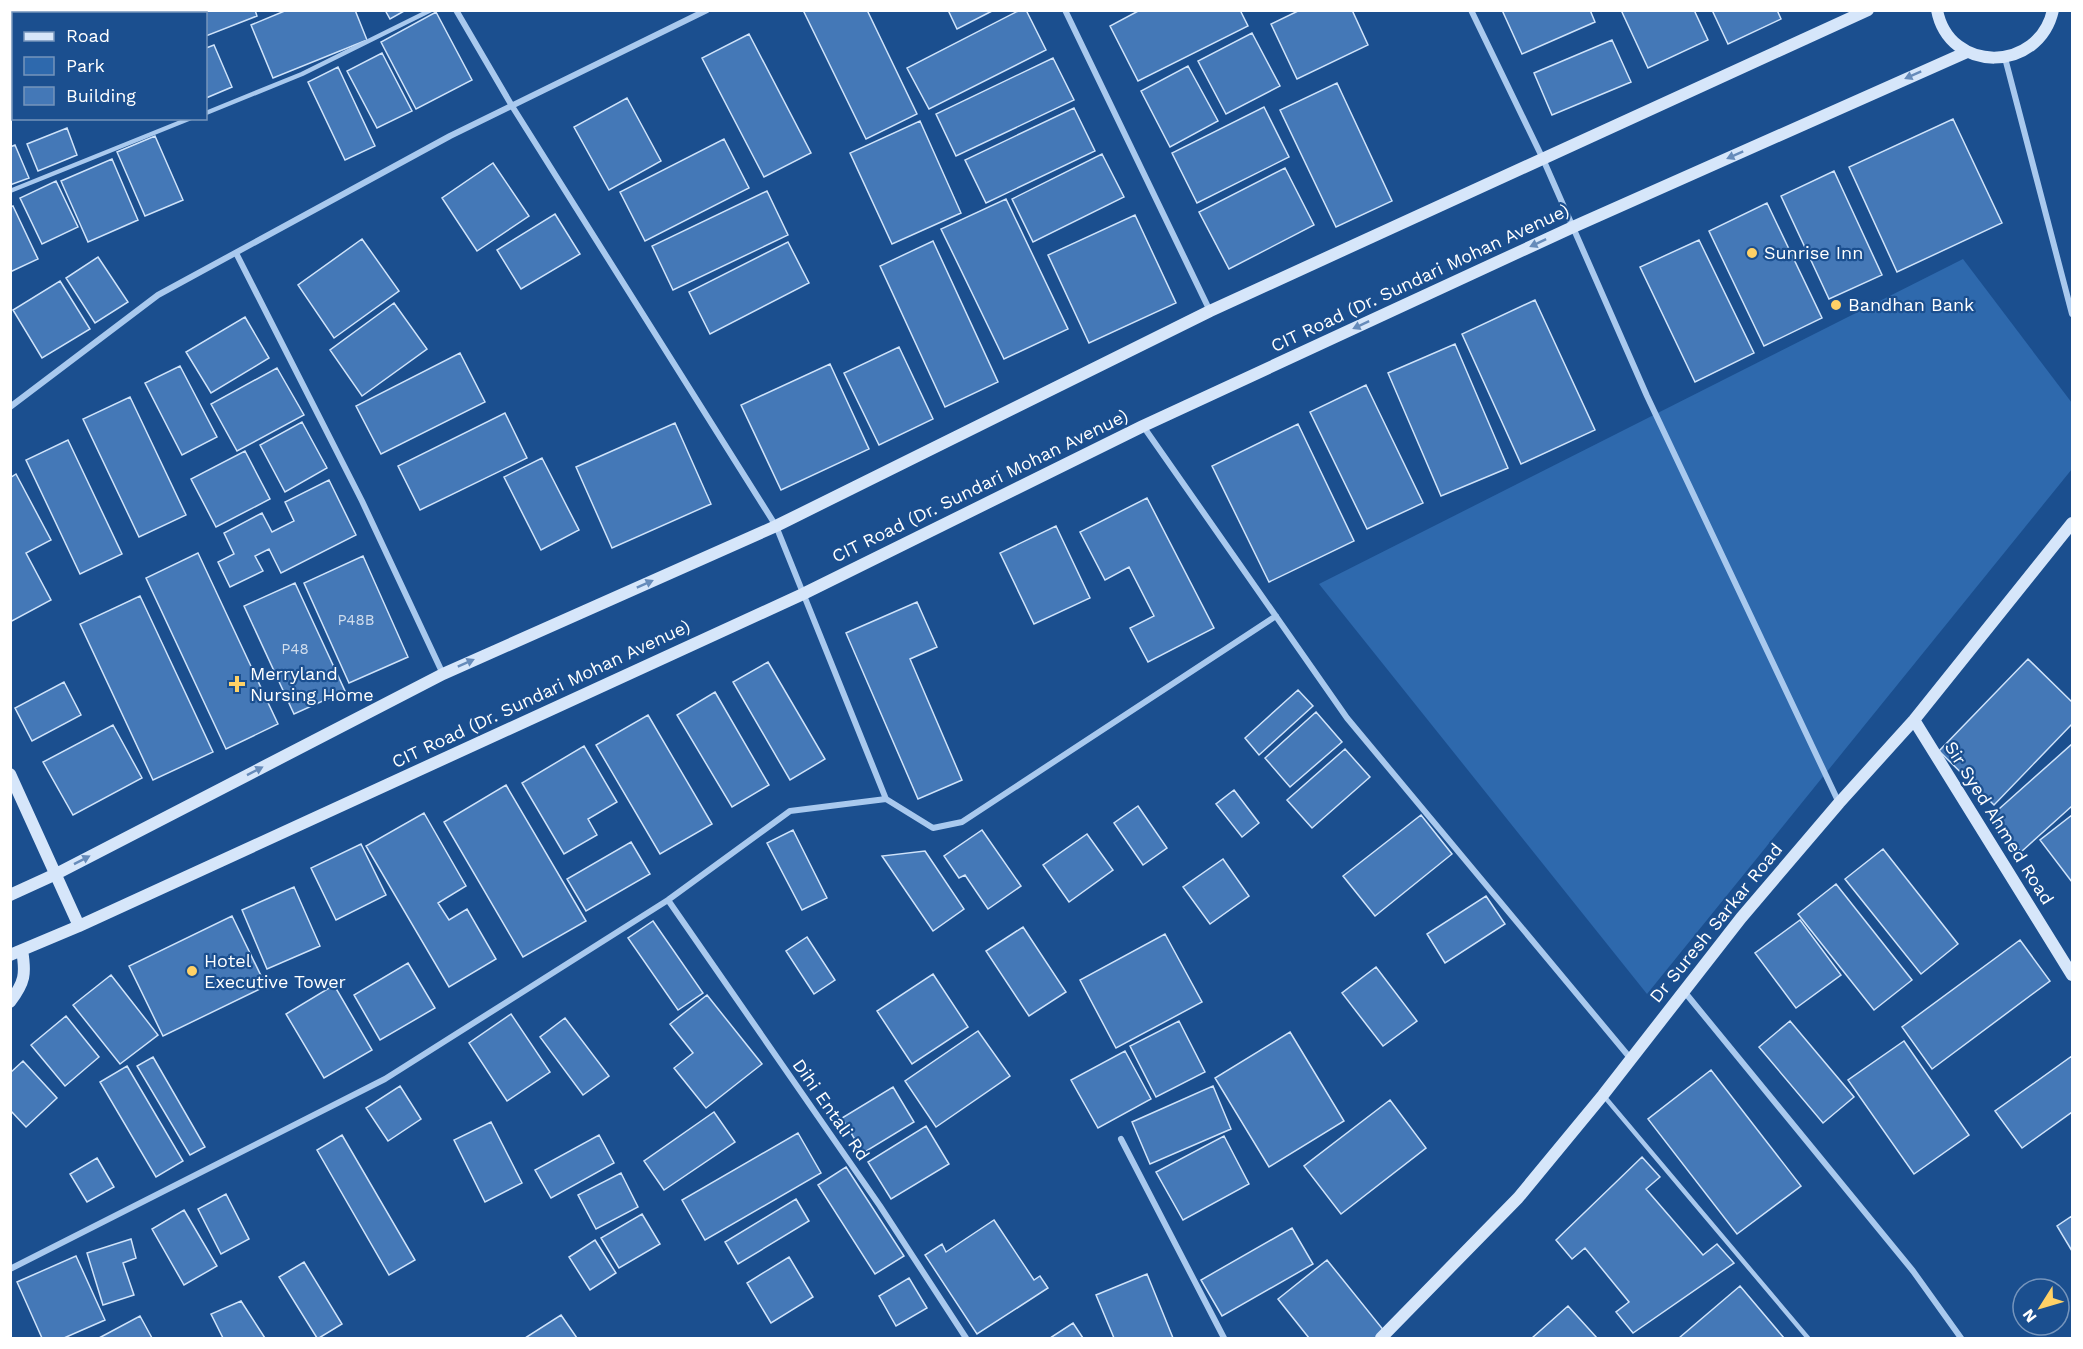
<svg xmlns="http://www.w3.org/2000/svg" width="2083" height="1349" font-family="'Work Sans',sans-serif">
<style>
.green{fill:#2e69ad}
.building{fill:#4478b7;stroke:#cfe3fa;stroke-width:1.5}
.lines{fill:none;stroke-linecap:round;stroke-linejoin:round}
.lane{stroke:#a9c9ee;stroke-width:4.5}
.street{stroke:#a9c9ee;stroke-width:6}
.secondary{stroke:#d6e6fa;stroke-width:12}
.oneway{fill:#668bba}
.poi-dot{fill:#ffd166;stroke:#1b4f8f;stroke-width:2}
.labels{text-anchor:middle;stroke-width:4.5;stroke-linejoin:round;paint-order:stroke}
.number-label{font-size:15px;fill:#d0dded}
.poi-label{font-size:18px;fill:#fff;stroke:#1b4f8f;text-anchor:start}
.street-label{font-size:18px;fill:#fff;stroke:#1b4f8f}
</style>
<rect width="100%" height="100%" fill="#1b4f8f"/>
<path class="green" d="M1963,259L2072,403V469L1647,994L1319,584Z"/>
<path class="building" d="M74,10H119L114,14H76Z
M134,10H255L257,16L206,36V14H126Z
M287,10H355L367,40L273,78L251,25Z
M385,10H406L390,19Z
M803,10H867L917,114L866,139Z
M948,10H994L957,29Z
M1020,10H1026L1046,50L929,109L907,68Z
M1140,10H1240L1248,26L1138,81L1110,26Z
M1300,10H1352L1368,45L1297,79L1271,24Z
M1502,10H1590L1595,22L1522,54Z
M1621,10H1694L1708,40L1648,68Z
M1712,10H1777L1781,19L1728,44Z
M436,12L472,80L416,109L381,42Z
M1252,33L1280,86L1226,114L1198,61Z
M749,34L811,153L764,177L702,58Z
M1612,40L1631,82L1552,115L1534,73Z
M214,45L232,87L206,98V48Z
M382,53L412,111L377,128L347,71Z
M1053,58L1074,100L956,156L936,114Z
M1188,66L1218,121L1170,147L1141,91Z
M338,67L375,146L345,160L308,82Z
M1337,83L1392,201L1336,227L1280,110Z
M627,98L661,161L609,190L574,127Z
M1264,107L1289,157L1197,203L1172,153Z
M1074,108L1095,151L986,203L965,160Z
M1953,119L2002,223L1897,272L1849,167Z
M920,121L961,213L892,244L850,153Z
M67,128L77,155L38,171L27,144Z
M155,136L183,200L145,216L117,152Z
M724,139L749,188L645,241L620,192Z
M15,145L29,178L10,185V147Z
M1102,154L1124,197L1033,242L1012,199Z
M112,159L138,220L88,242L61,181Z
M493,163L529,216L477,251L442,198Z
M1285,168L1314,225L1229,269L1199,212Z
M1834,171L1882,275L1829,299L1781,196Z
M56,181L78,227L42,244L20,198Z
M767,191L788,235L673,290L652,246Z
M1006,199L1068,329L1004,359L941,229Z
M1767,203L1822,318L1764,346L1709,231Z
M13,206L38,259L10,272V207Z
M555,214L580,254L521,289L497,250Z
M1135,215L1176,303L1089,343L1048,255Z
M362,239L399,291L334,338L298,285Z
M1699,240L1754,353L1695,382L1640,267Z
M933,241L998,382L945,407L880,266Z
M788,242L809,283L710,334L689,292Z
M98,257L128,302L95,323L66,278Z
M60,281L90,329L42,358L13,310Z
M1535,300L1595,430L1521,464L1462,334Z
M394,303L427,349L362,396L330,350Z
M245,317L269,358L211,393L186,352Z
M1455,344L1508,468L1441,496L1388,373Z
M899,347L933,419L879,445L844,373Z
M460,353L485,402L381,454L356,406Z
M830,364L869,449L781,490L741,405Z
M180,366L217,437L182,455L145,383Z
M277,368L304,415L237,451L211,404Z
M1366,385L1423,503L1367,529L1310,412Z
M130,397L186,515L139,537L83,419Z
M505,413L527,458L420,510L398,466Z
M302,422L327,468L285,492L260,445Z
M675,423L711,504L612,548L576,467Z
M1298,424L1354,541L1269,582L1212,466Z
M68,440L122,554L80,574L26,460Z
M245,451L270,499L216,527L191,479Z
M542,458L579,530L541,550L504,477Z
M16,474L51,540L26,553L51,600L10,622V478Z
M329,480L356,535L281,573L269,549L255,556L263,571L230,587L218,562L234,554L224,533L262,513L272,532L294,521L285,502Z
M1147,498L1214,628L1148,662L1130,628L1154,616L1129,567L1105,580L1080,532Z
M1056,526L1090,598L1034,624L1000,553Z
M198,553L278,724L226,749L146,578Z
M363,556L408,657L349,683L304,583Z
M295,583L345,691L294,714L244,606Z
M140,596L213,752L153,780L80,624Z
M917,602L937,647L910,659L962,780L918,799L846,633Z
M2028,659L2072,702V724L1994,805L1939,751Z
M768,662L825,759L790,780L733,682Z
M64,682L81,715L32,741L15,708Z
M1298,690L1313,706L1259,755L1245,738Z
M715,692L769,785L732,807L677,715Z
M1316,712L1342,742L1290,787L1265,758Z
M648,715L712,824L660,854L596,745Z
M113,725L142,778L73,815L43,762Z
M2072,744V806L2021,852L1990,817Z
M584,746L617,802L588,819L597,835L564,854L522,783Z
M1345,749L1370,777L1312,828L1287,800Z
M506,785L586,921L523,957L444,822Z
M1234,790L1259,823L1242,837L1216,804Z
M1138,806L1167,848L1143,865L1114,823Z
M424,813L466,886L438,903L449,920L467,909L496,959L449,987L366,846Z
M1421,815L1452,854L1375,916L1343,876Z
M2072,815V882L2040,840Z
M793,830L827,898L802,910L767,843Z
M982,830L1021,886L988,909L965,875L959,878L944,856Z
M1087,834L1113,870L1069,902L1043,865Z
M631,842L650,874L586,911L567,879Z
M361,844L386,895L336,920L311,868Z
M1883,849L1958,944L1921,974L1845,879Z
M925,851L964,909L933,931L882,856Z
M1223,859L1249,896L1210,924L1183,887Z
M1836,884L1912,980L1874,1010L1798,914Z
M294,887L320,946L267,969L242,910Z
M1486,896L1505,924L1445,963L1427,934Z
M232,916L266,986L163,1036L129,966Z
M1800,920L1841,975L1796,1008L1755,953Z
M653,921L703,993L678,1010L628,938Z
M1023,927L1066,992L1029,1016L986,951Z
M1165,934L1202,1002L1116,1048L1080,980Z
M807,937L835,980L814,994L786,951Z
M2020,940L2050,981L1932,1069L1902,1027Z
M408,963L435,1008L380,1040L354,995Z
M1376,967L1417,1021L1383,1046L1342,993Z
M933,974L968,1027L912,1064L877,1011Z
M111,975L158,1035L120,1064L73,1005Z
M334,985L372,1050L324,1078L286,1014Z
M707,995L762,1064L706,1108L674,1068L693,1053L670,1024Z
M511,1014L550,1072L507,1101L469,1043Z
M66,1016L99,1057L65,1086L31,1045Z
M565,1018L609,1076L583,1095L540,1037Z
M1179,1021L1205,1072L1156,1097L1130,1046Z
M1790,1021L1854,1097L1823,1123L1759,1047Z
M978,1031L1010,1076L936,1127L905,1081Z
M1290,1032L1344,1121L1269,1167L1215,1078Z
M1904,1041L1969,1135L1914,1174L1848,1080Z
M1125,1051L1151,1099L1098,1128L1071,1080Z
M2072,1056V1112L2022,1148L1995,1111Z
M153,1057L205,1147L190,1155L137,1066Z
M23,1061L57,1098L26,1127L10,1110V1073Z
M127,1066L183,1161L156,1177L100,1082Z
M1711,1070L1801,1186L1737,1234L1648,1119Z
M400,1086L421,1119L388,1141L366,1108Z
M1213,1086L1231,1129L1150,1164L1132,1122Z
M893,1087L914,1122L863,1153L842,1118Z
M1390,1100L1426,1148L1341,1214L1304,1166Z
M714,1112L735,1142L664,1190L644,1161Z
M491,1122L522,1183L485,1202L454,1140Z
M926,1126L949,1164L891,1199L868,1162Z
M798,1133L821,1173L705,1240L682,1200Z
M342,1135L415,1260L389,1275L317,1150Z
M599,1135L614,1163L551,1198L535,1170Z
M1224,1136L1249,1184L1183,1220L1156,1172Z
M1642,1157L1660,1177L1646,1189L1703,1255L1717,1244L1734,1263L1633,1333L1616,1312L1629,1302L1585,1248L1572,1259L1556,1240Z
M97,1158L114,1187L87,1202L70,1174Z
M846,1167L904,1256L875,1274L818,1185Z
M621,1173L638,1207L596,1229L578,1195Z
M226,1194L249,1239L221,1254L198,1209Z
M796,1199L809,1221L738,1264L725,1242Z
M184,1210L217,1266L184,1285L152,1229Z
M642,1214L660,1244L619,1268L601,1238Z
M2072,1216V1251L2057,1226Z
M994,1220L1034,1280L1040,1276L1048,1288L977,1334L925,1255L942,1244L946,1252Z
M1292,1228L1313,1264L1222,1316L1201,1280Z
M131,1239L136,1258L123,1263L134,1295L103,1305L87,1253Z
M595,1240L616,1273L590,1290L569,1257Z
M76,1256L105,1320L64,1338H42L17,1282Z
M789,1257L813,1297L771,1323L747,1283Z
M1327,1260L1385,1332L1377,1338H1309L1278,1299Z
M304,1262L342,1324L319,1338H317L279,1277Z
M1147,1274L1173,1338H1114L1096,1295Z
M909,1278L927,1308L896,1326L879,1296Z
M1740,1286L1784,1338H1679Z
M241,1301L265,1338H223L211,1314Z
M1568,1306L1597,1338H1532Z
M561,1315L577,1338H525Z
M140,1316L152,1338H99Z
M1073,1323L1083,1338H1050Z"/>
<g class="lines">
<path class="lane" d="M120,14L126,10
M10,89L14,88
M206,113L302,74L431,10
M10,191L191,118
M1603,1095L1808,1338"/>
<path class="street" d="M1065,10L1210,311
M1471,10L1543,159L1647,396L1839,803
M2005,58L2072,314
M236,253L362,501L443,674
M10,407L158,295L450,136L707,10
M1143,426L1347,718L1631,1059
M886,799L933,828L962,822L1276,616
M668,900L880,1206L966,1338
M1683,990L1913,1271L1961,1338
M1121,1139L1224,1338
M10,1269L385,1079L668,900L790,811L886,799L776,526L512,106L456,10"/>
<path class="secondary" d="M1937,10C1949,74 2039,73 2053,10
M1914,720L2072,975
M10,774L79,926
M10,895L56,874L443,674L776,526L1210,311L1868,10
M10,955L79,926L803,594L1143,426L1573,227L1967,52
M10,1002C25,982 26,974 22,950
M1381,1338L1518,1198L1603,1095L1741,918L1839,803L1914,720L2072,523"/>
</g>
<defs><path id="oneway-solid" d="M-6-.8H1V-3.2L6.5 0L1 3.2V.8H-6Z" transform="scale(1.5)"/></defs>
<g class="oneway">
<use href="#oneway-solid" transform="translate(1913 75) rotate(156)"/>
<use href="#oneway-solid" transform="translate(1735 155) rotate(156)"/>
<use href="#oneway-solid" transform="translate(1538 243) rotate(155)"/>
<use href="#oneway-solid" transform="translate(1361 325) rotate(155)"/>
<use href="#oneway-solid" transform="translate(645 584) rotate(-24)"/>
<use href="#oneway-solid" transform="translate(466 663) rotate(-24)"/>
<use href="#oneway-solid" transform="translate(255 771) rotate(-27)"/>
<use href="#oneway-solid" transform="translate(82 860) rotate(-27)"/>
</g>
<g class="poi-dot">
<circle cx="1752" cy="253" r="6"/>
<circle cx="1836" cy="305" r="6"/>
<path d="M234 675h6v6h6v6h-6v6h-6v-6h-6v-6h6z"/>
<circle cx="192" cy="971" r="6"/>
</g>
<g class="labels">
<g class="number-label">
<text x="356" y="625">P48B</text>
<text x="295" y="654">P48</text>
</g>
<g class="poi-label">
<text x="1764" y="259">Sunrise Inn</text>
<text x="1848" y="311">Bandhan Bank</text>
<text x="250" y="680">Merryland<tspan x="250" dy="21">Nursing Home</tspan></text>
<text x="204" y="967">Hotel<tspan x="204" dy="21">Executive Tower</tspan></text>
</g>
<g class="street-label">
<text transform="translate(1420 278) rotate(-25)" y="6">CIT Road (Dr. Sundari Mohan Avenue)</text>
<text transform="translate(980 486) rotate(-26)" y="6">CIT Road (Dr. Sundari Mohan Avenue)</text>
<text transform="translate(541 694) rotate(-25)" y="6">CIT Road (Dr. Sundari Mohan Avenue)</text>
<text transform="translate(1999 823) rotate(58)" y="6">Sir Syed Ahmed Road</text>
<text transform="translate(1716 923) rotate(-51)" y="6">Dr Suresh Sarkar Road</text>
<text transform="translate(831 1110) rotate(55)" y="6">Dihi Entali Rd</text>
</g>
</g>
<rect width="2083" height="1349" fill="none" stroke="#ffffff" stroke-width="24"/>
<rect x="12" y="12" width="195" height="108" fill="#1b4f8f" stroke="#7695bc" stroke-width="1.5"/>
<rect x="24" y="32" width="30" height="9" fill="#d6e6fa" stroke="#7695bc" stroke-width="1.5"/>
<text x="66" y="42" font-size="18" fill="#ffffff">Road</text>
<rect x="24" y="57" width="30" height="18" fill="#2e69ad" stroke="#7695bc" stroke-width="1.5"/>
<text x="66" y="72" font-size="18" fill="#ffffff">Park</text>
<rect x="24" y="87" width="30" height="18" fill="#4478b7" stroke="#7695bc" stroke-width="1.5"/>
<text x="66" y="102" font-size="18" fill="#ffffff">Building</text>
<g transform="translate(2041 1307) rotate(233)"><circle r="28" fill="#1b4f8f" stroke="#7695bc" stroke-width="1.5"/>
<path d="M0-4.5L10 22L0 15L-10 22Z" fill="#ffd166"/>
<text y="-9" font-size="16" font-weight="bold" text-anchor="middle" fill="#ffffff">N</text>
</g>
</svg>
